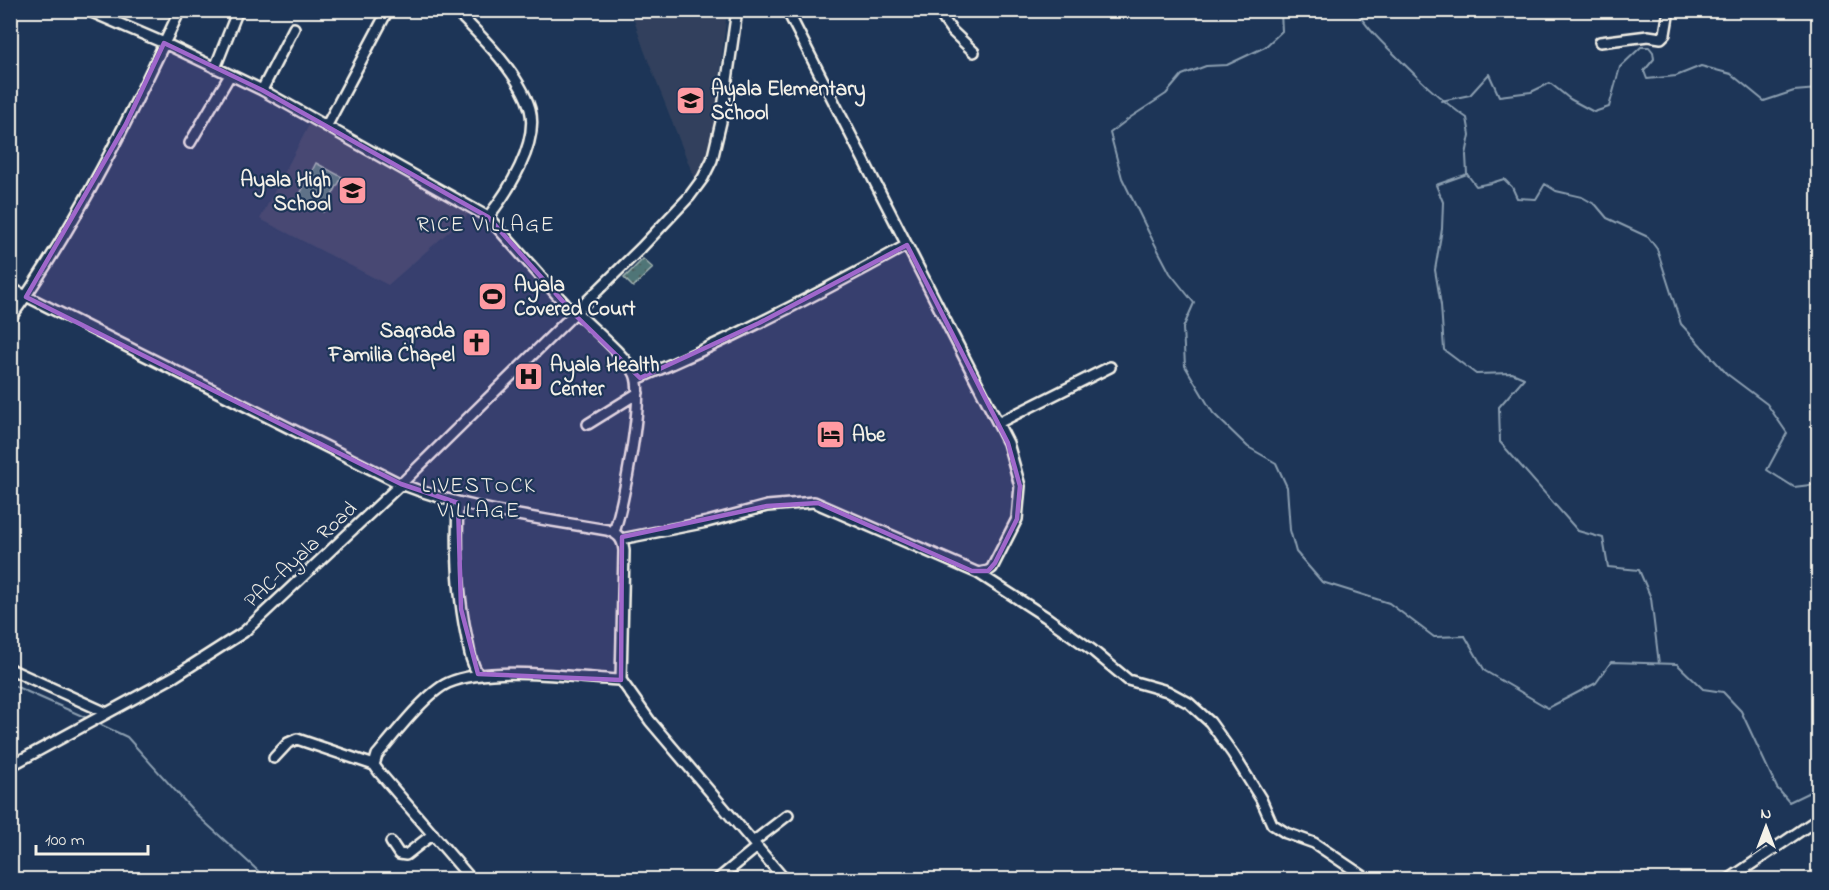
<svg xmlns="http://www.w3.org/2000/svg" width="1829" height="890" font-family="'Indie Flower',sans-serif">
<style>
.built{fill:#31415d}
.grass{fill:url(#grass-dots);stroke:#a2b3b0;stroke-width:1.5}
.garden{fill:#4f7577;stroke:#a2b3b0;stroke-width:1.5}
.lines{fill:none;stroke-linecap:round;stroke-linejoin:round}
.stream{stroke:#8b9eb0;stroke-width:2}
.minor-casing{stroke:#f4f1e8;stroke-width:14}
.minor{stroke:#1d3557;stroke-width:9}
.marked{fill:#9f67cb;fill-opacity:0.2;stroke:#9f67cb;stroke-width:4.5;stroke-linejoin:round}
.labels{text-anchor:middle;stroke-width:4.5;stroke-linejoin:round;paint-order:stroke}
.poi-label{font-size:21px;font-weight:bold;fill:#f4f1e8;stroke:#1d3557;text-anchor:start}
.street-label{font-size:21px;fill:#f4f1e8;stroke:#1d3557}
.neighbourhood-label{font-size:22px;letter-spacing:1.5px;fill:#f4f1e8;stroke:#1d3557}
</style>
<defs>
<pattern id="grass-dots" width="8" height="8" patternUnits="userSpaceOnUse" patternTransform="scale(1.5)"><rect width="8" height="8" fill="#4f7577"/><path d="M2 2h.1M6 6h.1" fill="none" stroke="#4c5c5c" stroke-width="1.8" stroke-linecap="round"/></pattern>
</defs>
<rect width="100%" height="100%" fill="#1d3557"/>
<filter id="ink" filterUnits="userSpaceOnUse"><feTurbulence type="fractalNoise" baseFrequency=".0167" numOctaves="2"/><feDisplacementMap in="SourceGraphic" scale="12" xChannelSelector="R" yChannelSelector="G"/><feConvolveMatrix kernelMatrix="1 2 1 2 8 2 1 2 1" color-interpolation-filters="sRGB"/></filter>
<g filter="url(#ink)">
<path class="built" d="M631,11H727L712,146L695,180L644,50Z
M310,123L469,214L388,285L260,219Z"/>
<path class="grass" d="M643,259L653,268L633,287L624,278Z"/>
<path class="garden" d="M316,163L342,177L323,212L298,198Z"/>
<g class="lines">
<path class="stream" d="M1283,10L1281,12L1282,31L1265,47L1227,65L1206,66L1182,75L1166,94L1131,117L1110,133L1122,178L1149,233L1170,273L1194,303L1183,328L1185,366L1213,413L1248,447L1276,463L1287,487L1290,530L1296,552L1322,582L1389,603L1434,637L1465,636L1485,671L1548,708L1596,683L1611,662L1677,664L1703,689L1723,692L1741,711L1777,788L1789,802L1818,788
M1356,10C1366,27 1379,40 1393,53C1417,77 1439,99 1467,118L1470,135L1466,155L1467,174L1476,186L1491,183L1504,179L1512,187L1517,198L1536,199L1545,184L1556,191L1582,197L1596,205L1607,218L1648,237L1657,249L1681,324L1727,374L1767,404L1787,433L1767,470L1794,487L1818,484
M1441,101L1470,95L1489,74L1499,96L1531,92L1550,83L1570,99L1594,112L1609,107L1620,67L1641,47H1649L1653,52L1654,59L1644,71L1647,79L1676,76L1701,66L1731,74L1764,101L1794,91L1818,89
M1818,127V129
M1467,174L1436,185L1443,202L1442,229L1435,270L1441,305L1444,350L1476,374L1512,373L1524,378L1499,407L1500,442L1578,531L1603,538L1608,567L1639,570L1651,598L1659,664
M10,684L89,719
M97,723L127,737L198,816L268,880"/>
<defs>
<path id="minor" d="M87,10L164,43L262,90L488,217L573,313
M455,10C480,35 520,74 530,109C539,143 508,192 488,217
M787,10L1008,443L1020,486L1017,519L992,568L988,571L978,573
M937,10L952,31L974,52
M1600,42L1648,36L1661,38L1665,34L1669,10
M215,68L238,10
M262,90L294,28
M327,125L388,10
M190,143L230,75
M10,288L401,484C467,510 538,518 607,530C619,534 623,539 624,551L621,680L650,721L757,847L717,880
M575,311C590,326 627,357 635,374C645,395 623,507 614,532
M10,319C78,223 130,117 180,10
M637,379C730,340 819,294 907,245
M998,423L1110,367
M588,424L638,393
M458,503C456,548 457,590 466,634C469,648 470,661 478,674
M621,539L707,522L767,506L814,502L978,573L1046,617L1092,650L1128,680L1167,691L1189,703L1210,722L1233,754L1261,799L1272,824L1286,833L1314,843L1369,880
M10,669L107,713
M274,758L288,743L297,739L374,765
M10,766L175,676L244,632L401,484L641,248L689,197L703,178L712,160L721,122L737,10
M391,842L399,854L406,855L433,834
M753,842L788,815
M757,847L785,880
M472,880L379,772L374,765L377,755C394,735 426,693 448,683C491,664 574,678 621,680
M1728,880L1818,819"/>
</defs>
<use href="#minor" class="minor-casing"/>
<use href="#minor" class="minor"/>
</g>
</g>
<path class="marked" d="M164,43L262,90L488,217L573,313L640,378L759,323L907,245L1008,443L1020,486L1017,519L995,563L988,571H972L818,503L767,506L622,537L621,680L478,674L461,609L458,503L401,484L26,297L126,124Z"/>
<defs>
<symbol id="school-square" viewBox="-11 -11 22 22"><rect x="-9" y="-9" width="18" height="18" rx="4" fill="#ff9aa2" stroke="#1d3557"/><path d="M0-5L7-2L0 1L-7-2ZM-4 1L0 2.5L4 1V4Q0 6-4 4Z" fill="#111"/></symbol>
<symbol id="stadium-square" viewBox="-11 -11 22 22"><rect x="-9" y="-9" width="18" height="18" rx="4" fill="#ff9aa2" stroke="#1d3557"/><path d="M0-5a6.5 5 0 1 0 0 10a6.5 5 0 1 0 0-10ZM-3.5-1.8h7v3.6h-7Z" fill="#111"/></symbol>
<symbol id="church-square" viewBox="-11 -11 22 22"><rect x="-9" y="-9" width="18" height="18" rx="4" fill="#ff9aa2" stroke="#1d3557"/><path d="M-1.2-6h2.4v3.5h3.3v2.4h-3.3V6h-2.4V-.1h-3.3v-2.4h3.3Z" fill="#111"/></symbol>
<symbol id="hospital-square" viewBox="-11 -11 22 22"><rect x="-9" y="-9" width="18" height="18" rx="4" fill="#ff9aa2" stroke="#1d3557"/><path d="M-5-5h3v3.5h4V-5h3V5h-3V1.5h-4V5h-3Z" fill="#111"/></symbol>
<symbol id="hotel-square" viewBox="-11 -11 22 22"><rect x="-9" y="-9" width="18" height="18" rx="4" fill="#ff9aa2" stroke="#1d3557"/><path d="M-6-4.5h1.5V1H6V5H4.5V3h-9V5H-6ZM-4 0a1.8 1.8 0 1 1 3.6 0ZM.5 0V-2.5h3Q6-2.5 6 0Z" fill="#111"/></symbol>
</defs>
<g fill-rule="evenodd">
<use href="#school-square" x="674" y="84" width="33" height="33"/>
<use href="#school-square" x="336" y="174" width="33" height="33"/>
<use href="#stadium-square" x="476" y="280" width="33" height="33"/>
<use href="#church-square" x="460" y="326" width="33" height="33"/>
<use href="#hospital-square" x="512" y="360" width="33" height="33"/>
<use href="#hotel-square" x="814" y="418" width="33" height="33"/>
</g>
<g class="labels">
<g class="poi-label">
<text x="711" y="95">Ayala Elementary<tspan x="711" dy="24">School</tspan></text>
<text x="331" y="186" text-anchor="end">Ayala High<tspan x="331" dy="24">School</tspan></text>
<text x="514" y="291">Ayala<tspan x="514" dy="24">Covered Court</tspan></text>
<text x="455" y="337" text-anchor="end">Sagrada<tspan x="455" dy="24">Familia Chapel</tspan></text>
<text x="550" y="371">Ayala Health<tspan x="550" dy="24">Center</tspan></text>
<text x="852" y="441">Abe</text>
</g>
<g class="street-label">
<text transform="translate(300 554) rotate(-43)" y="7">PAC-Ayala Road</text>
</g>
<g class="neighbourhood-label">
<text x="486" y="231">RICE VILLAGE</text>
<text x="479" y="492">LIVESTOCK<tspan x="479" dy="25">VILLAGE</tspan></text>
</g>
</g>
<rect width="1829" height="890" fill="none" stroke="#1d3557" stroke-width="36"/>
<rect x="18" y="18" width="1793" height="854" fill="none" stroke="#f4f1e8" stroke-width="2" filter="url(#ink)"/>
<g transform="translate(1766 827)" stroke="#1d3557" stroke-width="4.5" paint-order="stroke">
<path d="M0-4.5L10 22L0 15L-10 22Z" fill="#f4f1e8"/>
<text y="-9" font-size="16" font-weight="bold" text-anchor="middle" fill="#f4f1e8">N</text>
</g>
<path d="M36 845v9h112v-9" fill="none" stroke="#f4f1e8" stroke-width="3"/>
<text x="45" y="845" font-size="18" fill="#f4f1e8" stroke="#1d3557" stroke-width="4.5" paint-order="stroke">100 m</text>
</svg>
